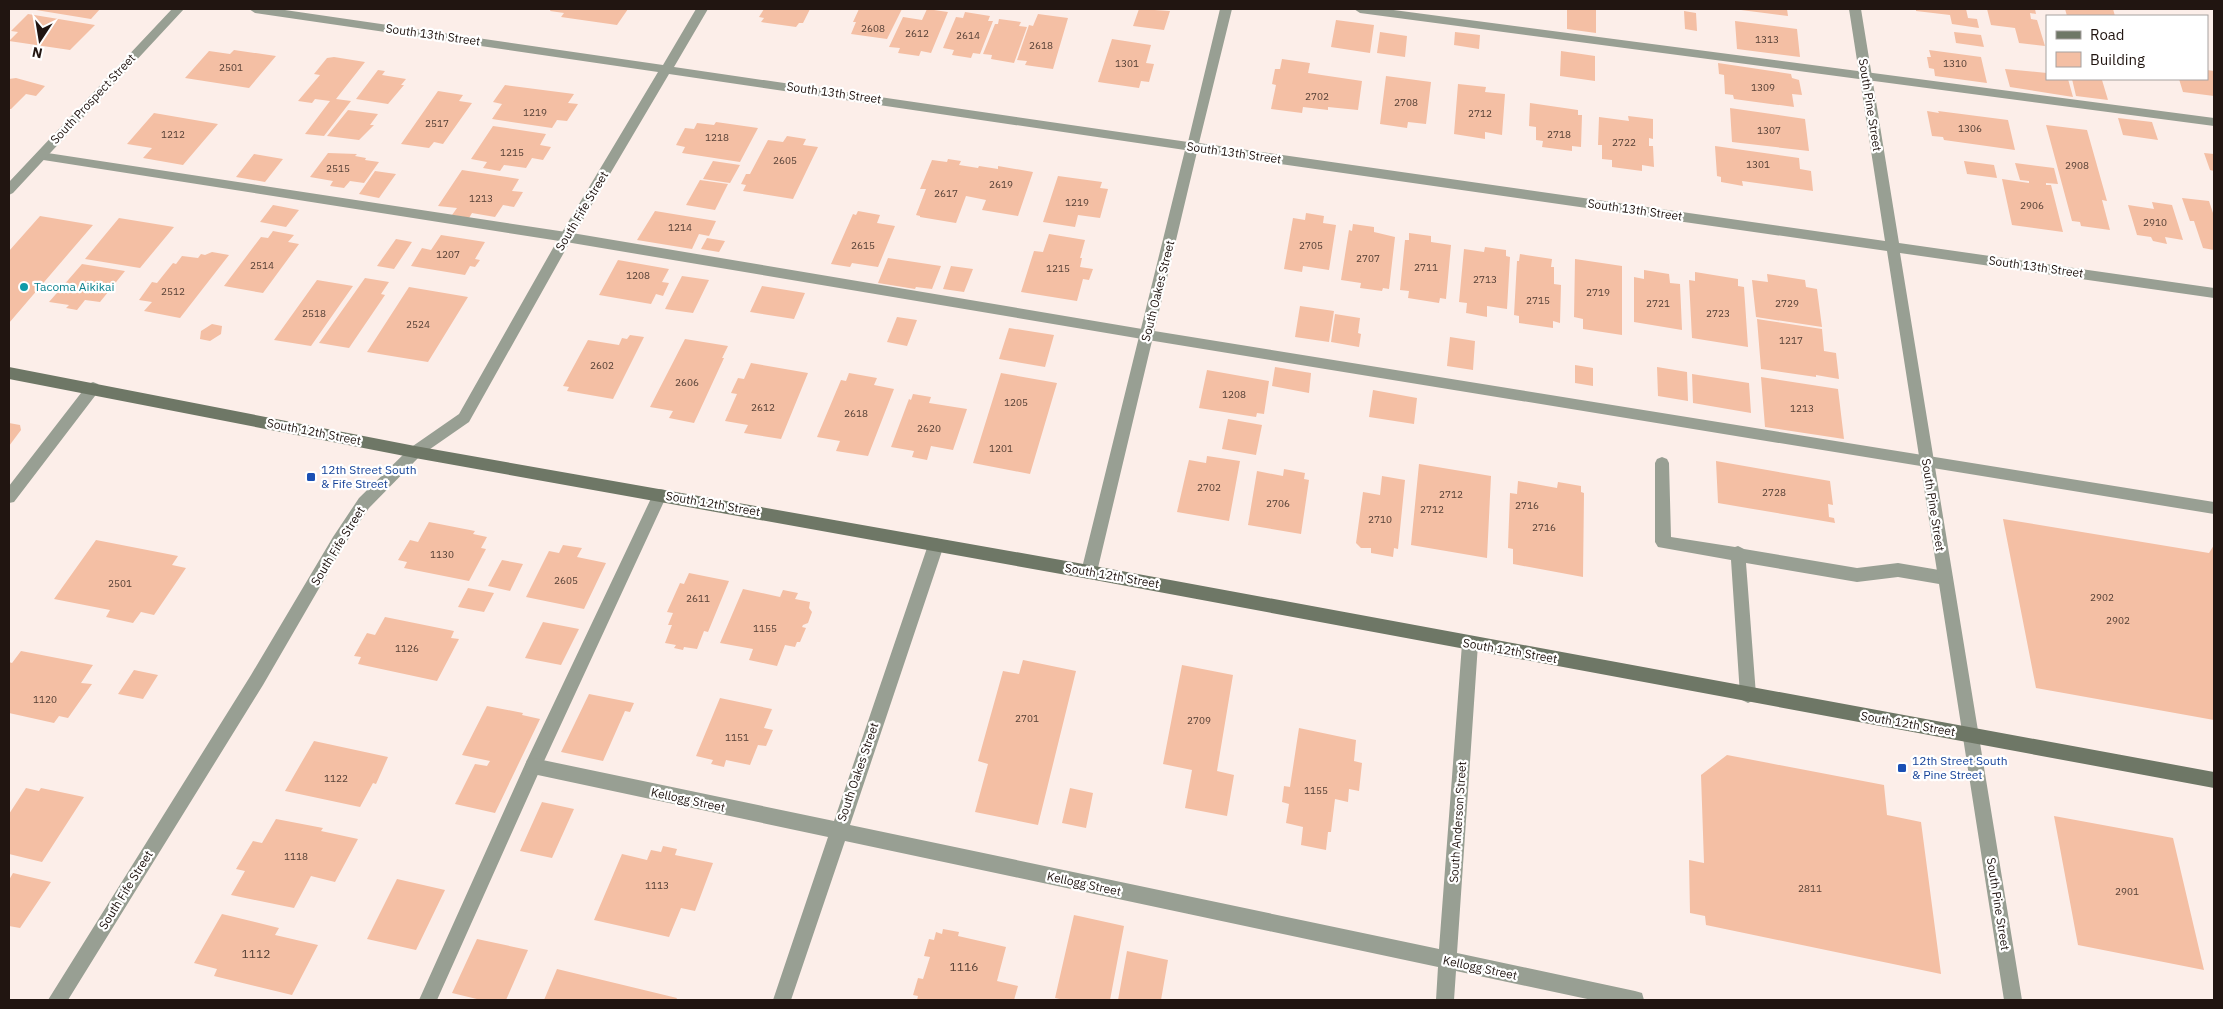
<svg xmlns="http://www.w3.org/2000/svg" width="2223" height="1009" font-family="'IBM Plex Sans',sans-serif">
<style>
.building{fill:#f4bfa4}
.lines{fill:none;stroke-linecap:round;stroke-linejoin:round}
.lane{fill:#989f93;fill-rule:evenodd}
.street{fill:#989f93;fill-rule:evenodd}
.secondary{fill:#6e7766;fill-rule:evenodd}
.culture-dot{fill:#0f9aa8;stroke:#fff;stroke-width:2}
.transit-dot{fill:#1a4fb4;stroke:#fff;stroke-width:2}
.labels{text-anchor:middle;stroke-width:4.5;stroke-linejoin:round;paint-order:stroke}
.number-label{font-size:10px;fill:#564036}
.street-label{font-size:12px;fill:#211511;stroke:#fff}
.culture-label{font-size:12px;fill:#0d838f;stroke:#fff;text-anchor:start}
.transit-label{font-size:12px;fill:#164399;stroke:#fff;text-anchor:start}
.near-number-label{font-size:12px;fill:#564036}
</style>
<rect width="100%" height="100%" fill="#fceee9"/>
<path class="building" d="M38,9H100L91,19L36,10Z
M551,9H628L617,25L561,17L564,13L550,11Z
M764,9H810L803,23H799L796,27L761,22L764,18L759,17Z
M859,9H902L887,39L851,34L856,22H853Z
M927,9L948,12L931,53L921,51L919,56L898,53L900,48L889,47L903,17L922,20Z
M1139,9L1170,11L1164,30L1133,26Z
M1567,9L1596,10V33L1567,29Z
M1741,9H1787L1788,16L1741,10Z
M1916,9H1966L1968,18L1977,19L1979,28L1952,24L1950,15L1916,11Z
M1987,9H2035L2036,14L2030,13L2031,19L2037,20L2045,46L2019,43L2015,28L1991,25Z
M2065,9H2113L2115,16H2067Z
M1684,11L1696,13L1697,31L1685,29Z
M965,12L990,16L988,21H993L980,54L973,53L971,58L952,55L954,50L943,48L956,17L963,18Z
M28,14L95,25L70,50L9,41L18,32L11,31Z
M1038,14L1068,18L1053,69L1025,65L1027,61L1017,60L1029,25L1033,26Z
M999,19L1021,22L1019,26L1027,27L1014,63L991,59L992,55L983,54L995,24H998Z
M1336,20L1374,25L1370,53L1331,47Z
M1735,21L1797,29L1800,57L1737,49Z
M1380,32L1407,36L1405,57L1377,53Z
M1455,32L1480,35L1479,49L1454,45Z
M1954,32L1981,35L1984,47L1956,43Z
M1112,39L1151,45L1146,63L1154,64L1149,82L1141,81L1139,88L1098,82Z
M234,50L276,56L249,88L185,78L209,51L230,54Z
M1929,50L1981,57L1987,83L1935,76L1934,69L1929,68L1927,57H1931Z
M1561,51L1595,56V81L1560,76Z
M334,57L365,62L336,99L351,101L324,136L305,134L330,101L315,99L312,103L298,101L320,75L314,74L327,58Z
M1282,59L1310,63L1308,73L1362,81L1358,110L1328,107V110L1303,107L1302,113L1271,109L1276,85L1272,84L1275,69H1280Z
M1718,63L1791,74L1792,78L1799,80L1802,95L1792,94L1794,107L1734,99L1733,95L1725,94L1724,75L1719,74Z
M2005,69L2047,73V79H2068L2073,97L2010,87Z
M378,70L385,71L382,75L406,79L401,85H404L388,104L356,99Z
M2207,70L2214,71V96L2183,92L2179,79H2207Z
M1386,76L1431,82L1426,124L1408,122L1407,128L1380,124Z
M16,78L45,86L36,96L26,94L11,109H9V79Z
M2072,79L2102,80L2108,100L2076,96Z
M1458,84L1486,87L1485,92L1505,94L1502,135L1485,132V139L1454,134Z
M505,85L574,94L568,103L578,104L567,121L557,120L552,128L492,119L502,104L493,102Z
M438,91L463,95L459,101L472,103L443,144L434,142L429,148L401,144Z
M1530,103L1578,110V115H1582L1581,147L1572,146V151L1542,147L1543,141L1536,140V127L1529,126Z
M1730,108L1805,119L1809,151L1732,142Z
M348,110L378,114L370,125H374L359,140L327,136Z
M1927,111L1939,113L1938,111L2008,120L2015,150L1944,140L1943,137L1932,136Z
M154,113L218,124L183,165L143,158L152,148L127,144Z
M1628,116L1653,119V139L1649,138V146H1653L1654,167L1642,165V171L1612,167V160L1602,159V145H1598L1599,117L1629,121Z
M2118,118L2152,122L2158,140L2123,135Z
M716,122L758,128L740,162L682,153L685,147L676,145L685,128L694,129L697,123L714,125Z
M2046,125L2087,130L2107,201L2102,200L2110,230L2081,226L2080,222L2072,221Z
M493,126L546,134L540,145L551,147L543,160L532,158L526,168L504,165L500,171L483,168L487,162L471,159Z
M787,136L806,139L803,145L818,147L793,199L743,191L746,185L741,184L746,174H750L768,140L783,142Z
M1715,146L1799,158L1800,169L1811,171L1813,191L1742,181L1743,186L1721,182V177L1717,176Z
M328,153L357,154L355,156L366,158L365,160L379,162L364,183L350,181L344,188L330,186L333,181L310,177Z
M2204,153L2214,154V171L2210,170Z
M254,154L283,159L265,182L236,177Z
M948,159L961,161L959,165L978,168L979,166L998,169V166L1033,172L1018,216L982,210L986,200L966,196L956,223L920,217V216L916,215L926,189H920L932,160L947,162Z
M713,161L740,165L730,183L703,179Z
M1964,161L1994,165L1997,178L1967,174Z
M2015,163L2054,168L2058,184L2046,183V185H2051L2063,232L2012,225L2002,179L2029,183V181L2020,180Z
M462,170L519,179L512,191L523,192L514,207L503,205L495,217L472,213L469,218L452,215L457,208L438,206Z
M375,171L396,174L379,198L359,194Z
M1058,176L1102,182L1100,188L1108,189L1100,218L1078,215L1075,227L1043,222Z
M700,180L728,184L715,210L686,205Z
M2182,198L2209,201L2214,216V250L2203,248L2194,221H2190Z
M2152,202L2172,205L2183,240L2165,237L2167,244L2153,241L2151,237L2137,235L2128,205L2154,209Z
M273,205L299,210L286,227L260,222Z
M655,211L716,221L709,236L699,234L692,249L637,240Z
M858,211L880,215L877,223L895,226L878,267L852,263L850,267L831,264L853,214L856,215Z
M1306,213L1324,216L1323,223L1336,225L1329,270L1303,266L1302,272L1284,269L1293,218L1305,220Z
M40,216L93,225L9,323V251Z
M119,218L174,227L140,268L85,259Z
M1353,224L1374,227V232L1395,237L1389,289L1383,288L1382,291L1360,288L1361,283L1341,280L1349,230L1352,231Z
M273,231L294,235L288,242L299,244L263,293L224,286L261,237L268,238Z
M1409,233L1431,236V242L1451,245L1446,299L1440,298L1439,303L1408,298L1409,291L1400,290L1405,240H1409Z
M1049,234L1085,240L1080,258H1082L1080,267L1093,269L1089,280L1083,279L1077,301L1021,292L1034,251L1043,252Z
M441,235L485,242L475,259L480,260L475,267L470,266L465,275L411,266L422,248L431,250Z
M707,238L725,241L719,252L701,249Z
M396,239L412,242L394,269L377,266Z
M1485,247L1506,250V256L1510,257L1507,309L1487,306V317L1466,313L1467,303L1459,302L1464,249L1484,252Z
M212,252L229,255L180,318L144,311L152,302L139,300L152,282L157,283L173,263L176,264L182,256L198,258L201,254L205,255Z
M1520,254L1552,259L1551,267H1554V284L1561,285L1560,323L1553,321V328L1519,323V316L1514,315L1517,261H1519Z
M888,258L941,266L932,289L916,287L915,289L878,283Z
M1575,259L1622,266V335L1583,329V319L1574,317Z
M618,260L669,269L662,282L669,283L663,296L656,294L651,304L599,295Z
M82,264L125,271L100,302L85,300L77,310L66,308L69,305L49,302Z
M951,266L973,269L964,292L943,289Z
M1644,270L1669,274L1670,283L1680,284L1682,330L1634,322V277L1644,279Z
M1695,272L1738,279V286L1744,287L1748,347L1692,338L1689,280L1695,281Z
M1767,274L1805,280L1806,287L1817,289L1822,327L1756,317L1752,280L1768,282Z
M682,276L709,280L693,313L665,309Z
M365,278L389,282L381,294L385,295L349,348L319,343Z
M317,280L353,286L311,346L274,340Z
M762,286L805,293L794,319L750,312Z
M409,287L468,297L428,362L367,352Z
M1300,306L1334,311L1329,342L1295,337Z
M1335,314L1360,318L1358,333L1361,334L1359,347L1331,342Z
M897,317L917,320L907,346L887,342Z
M1757,319L1822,329L1824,351L1836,353L1839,379L1816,375V377L1761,369Z
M212,324L222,326L221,334L210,341L200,339L201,331Z
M1009,328L1054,335L1045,367L999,359Z
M630,335L644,337L613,399L567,391L569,387L563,386L588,340L619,345L622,338L627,339Z
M1450,337L1475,341L1473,370L1447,366Z
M685,339L728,346L722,358H724L694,423L669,418L673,411L650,407Z
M751,363L808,373L781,439L744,433L748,425L725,421L737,394L731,393L738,378L744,379Z
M1575,365L1593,368V386L1575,383Z
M1275,367L1311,373L1309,393L1272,386Z
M1657,367L1687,372L1688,401L1658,396Z
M1207,370L1269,381L1264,414L1257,413L1256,417L1199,408Z
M849,373L877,378L874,385L894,389L868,456L836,451L840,441L817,437L841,380L846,381Z
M1001,373L1057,383L1030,474L973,463Z
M1692,374L1749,383L1751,413L1693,403Z
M1761,377L1838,389L1844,439L1765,427Z
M1373,390L1417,398L1414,424L1369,417Z
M913,394L931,397L929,403L967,409L953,450L931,446L927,460L912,457L914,451L891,447L909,399L911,400Z
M1228,419L1262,425L1256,455L1222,449Z
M9,423L20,425L21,430L9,446Z
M1207,456L1240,461L1229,521L1177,512L1189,460L1206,463Z
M1716,461L1830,481L1833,505L1828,504L1829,517L1834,518L1835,523L1718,503Z
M1419,464L1491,476L1487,558L1411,545Z
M1284,469L1305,473L1304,479L1309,480L1301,534L1248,525L1257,471L1283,476Z
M1382,476L1405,480L1398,549L1394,548L1393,557L1371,553V548H1361L1356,543L1363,492L1380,495Z
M1518,481L1557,488L1558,482L1581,486V492L1584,493L1583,577L1513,564V549L1508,548L1510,493L1517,494Z
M2003,519L2209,553L2214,545V720L2036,688Z
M429,522L475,531L473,534L487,537L481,548L486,549L469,581L404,568L407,562L398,560L410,540L418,542Z
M96,540L178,556L172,565L186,568L154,615L141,612L133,623L106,617L110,610L54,599Z
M563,545L582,548L577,557L606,563L584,609L526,597L549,551L559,553Z
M502,560L523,564L510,591L488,586Z
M689,573L729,581L708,632L704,631L697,649L684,647L683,650L674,648L676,645L665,643L672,625H668L673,613L667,612L680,583L684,584Z
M468,588L494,593L484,612L458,607Z
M743,589L780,597L783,590L798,593L795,599L810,602L809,608L812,612L808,623L803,625L802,627L806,628L800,642H797L795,647L785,645L777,666L749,660L753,649L720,643Z
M385,617L454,631L451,638L459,639L437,681L358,664L361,657L354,656L367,633L375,635Z
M543,622L579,629L561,665L525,658Z
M21,651L93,665L81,683L92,684L68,718L59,716L54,723L9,713V662L12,663Z
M1023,660L1076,671L1038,825L975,812L988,764L978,761L1003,671L1019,674Z
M1182,665L1233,675L1217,771L1234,775L1227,816L1185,808L1192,770L1163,764Z
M134,670L158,675L143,699L118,694Z
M589,694L634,703L630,712L625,711L603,761L561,752Z
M720,698L772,709L764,728L773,730L766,746L758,745L750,765L726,760L724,767L711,764L713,760L696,756Z
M487,706L523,713L522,715L540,719L495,813L455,804L475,764L487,766L490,761L462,755Z
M1299,728L1356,740L1354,761L1362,763L1359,791L1349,789L1348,802L1335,799L1331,832H1328L1326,850L1301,845L1303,827L1286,823L1289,804L1282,802L1284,786L1290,787Z
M314,741L388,757L376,784L373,783L360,807L285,791Z
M1727,755L1884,785L1887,815L1921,822L1941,974L1706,925L1705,916L1690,913L1689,860L1704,863L1701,775Z
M26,788L39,791L41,788L84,797L42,862L9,854V814Z
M1070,788L1093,793L1086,828L1062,823Z
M542,802L574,809L552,858L520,851Z
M2054,816L2173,838L2204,970L2078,945Z
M276,819L323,828L321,831L358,839L335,882L311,876L294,908L231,895L245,871L236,869L253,841L262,843Z
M663,846L677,849L675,855L713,863L695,911L681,908L669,937L594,920L622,854L647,860L651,850L661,852Z
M13,873L51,882L20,928L9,926V880Z
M397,879L445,890L416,950L367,939Z
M222,914L279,928L275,935L318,945L292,995L214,976L217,969L194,963Z
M1074,915L1124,926L1110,1000H1065L1055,998Z
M943,929L959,932L958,936L1006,947L997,981L1018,986L1014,1000H917L918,996L913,995L918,978L923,979L930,957L924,956L929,939L934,940L936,932L942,934Z
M477,939L528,950L506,1000H481L452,993Z
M1127,951L1168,960L1161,1000H1118Z
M557,969L677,998L676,1000H544Z"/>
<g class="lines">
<path class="lane" d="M1354,9H1386L2214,118V126L1360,13Z
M41,152L566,232L1148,330L2214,502V514L1148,340L566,242L37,159L35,156L37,153Z
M1662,457L1667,459L1669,463L1671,537L1735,547L1738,546L1744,549L1857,568L1898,563L1945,571L1950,573L1953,578L1950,583L1945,585L1898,577L1857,582L1746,563L1756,695L1754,700L1748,703L1742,700L1740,695L1731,560L1658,547L1655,542V463L1657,459Z
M660,489L665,490L667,495L539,772L437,1000H419L527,760L655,490Z"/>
<path class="street" d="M172,9H184L13,193L9,195V182Z
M249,9H278L663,65L696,9H708L674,67L1188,142L1220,9H1232L1199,143L1885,241L1849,9H1861L1899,243L2214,288V298L1900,253L2022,1000H2004L1887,251L1197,152L1097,572L1094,577L1089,579L1084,577L1081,572L1185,150L669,74L571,240L469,422L420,456L369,508L343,547L263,685L68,1000H48L251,675L333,537L359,498L410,448L459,414L561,234L658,72L255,13Z
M93,382L98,384L100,388L98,392L14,502L9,503V486L88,384Z
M936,538L941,540L944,545L850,825L1439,949L1462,644L1464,639L1470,637L1476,639L1478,644L1457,953L1635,991L1642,993L1644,1000H1592L1456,971L1454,1000H1436L1438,967L845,841L791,1000H773L828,837L533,774L527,772L525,766L527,760L533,758L834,821L928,545L931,540Z"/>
<path class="secondary" d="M9,367L415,446L1089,565L2214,772V788L1089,579L415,458L9,379Z"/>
</g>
<circle class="culture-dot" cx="24" cy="287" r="5"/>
<g class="transit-dot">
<rect x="306" y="472" width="10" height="10" rx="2.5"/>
<rect x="1897" y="763" width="10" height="10" rx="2.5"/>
</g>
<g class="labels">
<g class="number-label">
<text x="873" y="32">2608</text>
<text x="917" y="37">2612</text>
<text x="968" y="39">2614</text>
<text x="1767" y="43">1313</text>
<text x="1041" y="49">2618</text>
<text x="1127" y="67">1301</text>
<text x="1955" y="67">1310</text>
<text x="231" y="71">2501</text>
<text x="1763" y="91">1309</text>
<text x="1317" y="100">2702</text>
<text x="1406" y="106">2708</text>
<text x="535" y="116">1219</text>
<text x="1480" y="117">2712</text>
<text x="437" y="127">2517</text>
<text x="1970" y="132">1306</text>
<text x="1769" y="134">1307</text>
<text x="173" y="138">1212</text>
<text x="1559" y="138">2718</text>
<text x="717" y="141">1218</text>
<text x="1624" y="146">2722</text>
<text x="512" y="156">1215</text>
<text x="785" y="164">2605</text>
<text x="1758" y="168">1301</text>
<text x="2077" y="169">2908</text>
<text x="338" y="172">2515</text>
<text x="1001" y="188">2619</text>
<text x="946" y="197">2617</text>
<text x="481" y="202">1213</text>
<text x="1077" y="206">1219</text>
<text x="2032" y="209">2906</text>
<text x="2155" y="226">2910</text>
<text x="680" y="231">1214</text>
<text x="863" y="249">2615</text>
<text x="1311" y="249">2705</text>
<text x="448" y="258">1207</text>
<text x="1368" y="262">2707</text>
<text x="262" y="269">2514</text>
<text x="1426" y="271">2711</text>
<text x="1058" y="272">1215</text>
<text x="638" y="279">1208</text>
<text x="1485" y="283">2713</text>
<text x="173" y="295">2512</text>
<text x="1598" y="296">2719</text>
<text x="1538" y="304">2715</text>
<text x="1658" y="307">2721</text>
<text x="1787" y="307">2729</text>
<text x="314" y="317">2518</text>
<text x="1718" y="317">2723</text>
<text x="418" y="328">2524</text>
<text x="1791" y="344">1217</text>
<text x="602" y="369">2602</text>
<text x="687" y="386">2606</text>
<text x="1234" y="398">1208</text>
<text x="1016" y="406">1205</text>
<text x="763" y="411">2612</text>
<text x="1802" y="412">1213</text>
<text x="856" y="417">2618</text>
<text x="929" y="432">2620</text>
<text x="1001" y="452">1201</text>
<text x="1209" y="491">2702</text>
<text x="1774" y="496">2728</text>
<text x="1451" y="498">2712</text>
<text x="1278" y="507">2706</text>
<text x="1527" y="509">2716</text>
<text x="1432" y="513">2712</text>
<text x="1380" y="523">2710</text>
<text x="1544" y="531">2716</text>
<text x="442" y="558">1130</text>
<text x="566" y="584">2605</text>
<text x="120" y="587">2501</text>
<text x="2102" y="601">2902</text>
<text x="698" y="602">2611</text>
<text x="2118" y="624">2902</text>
<text x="765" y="632">1155</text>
<text x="407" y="652">1126</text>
<text x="45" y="703">1120</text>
<text x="1027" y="722">2701</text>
<text x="1199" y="724">2709</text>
<text x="737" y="741">1151</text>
<text x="336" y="782">1122</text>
<text x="1316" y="794">1155</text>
<text x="296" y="860">1118</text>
<text x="657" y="889">1113</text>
<text x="1810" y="892">2811</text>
<text x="2127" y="895">2901</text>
</g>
<g class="street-label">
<text transform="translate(433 35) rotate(8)" y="4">South 13th Street</text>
<text transform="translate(834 93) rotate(8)" y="4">South 13th Street</text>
<text transform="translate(93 99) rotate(-47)" y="4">South Prospect Street</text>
<text transform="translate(1870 105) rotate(81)" y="4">South Pine Street</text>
<text transform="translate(1234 153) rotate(8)" y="4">South 13th Street</text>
<text transform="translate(1635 210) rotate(8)" y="4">South 13th Street</text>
<text transform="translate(582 211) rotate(-59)" y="4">South Fife Street</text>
<text transform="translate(2036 267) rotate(8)" y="4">South 13th Street</text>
<text transform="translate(1158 291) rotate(-76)" y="4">South Oakes Street</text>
<text transform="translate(314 432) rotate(11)" y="4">South 12th Street</text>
<text transform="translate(713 504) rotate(10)" y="4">South 12th Street</text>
<text transform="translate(1933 505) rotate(81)" y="4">South Pine Street</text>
<text transform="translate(338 546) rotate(-58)" y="4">South Fife Street</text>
<text transform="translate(1112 576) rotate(10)" y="4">South 12th Street</text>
<text transform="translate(1510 651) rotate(10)" y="4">South 12th Street</text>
<text transform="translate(1908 724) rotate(10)" y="4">South 12th Street</text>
<text transform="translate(858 772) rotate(-71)" y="4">South Oakes Street</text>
<text transform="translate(688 800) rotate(12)" y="4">Kellogg Street</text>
<text transform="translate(1458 822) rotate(-86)" y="4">South Anderson Street</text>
<text transform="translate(1084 884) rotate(12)" y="4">Kellogg Street</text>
<text transform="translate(126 890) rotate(-58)" y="4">South Fife Street</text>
<text transform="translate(1998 904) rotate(81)" y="4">South Pine Street</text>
<text transform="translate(1480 968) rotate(12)" y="4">Kellogg Street</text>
</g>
<g class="culture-label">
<text x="34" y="291">Tacoma Aikikai</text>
</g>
<g class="transit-label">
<text x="321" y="474">12th Street South<tspan x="321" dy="14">&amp; Fife Street</tspan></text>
<text x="1912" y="765">12th Street South<tspan x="1912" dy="14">&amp; Pine Street</tspan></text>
</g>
<g class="near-number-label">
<text x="256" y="958">1112</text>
<text x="964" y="971">1116</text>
</g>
</g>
<rect width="2223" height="1009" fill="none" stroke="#211511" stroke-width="20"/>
<rect x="2046" y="15" width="162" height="65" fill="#ffffff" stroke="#a6a1a0"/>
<rect x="2056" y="31" width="25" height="8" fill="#6e7766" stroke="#a6a1a0"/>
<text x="2090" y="40" font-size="15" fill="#211511">Road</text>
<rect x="2056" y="52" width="25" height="15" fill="#f4bfa4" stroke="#a6a1a0"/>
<text x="2090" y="65" font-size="15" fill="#211511">Building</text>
<g transform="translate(40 40) rotate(192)" stroke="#ffffff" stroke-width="4" paint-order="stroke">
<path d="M0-4L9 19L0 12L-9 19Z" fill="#211511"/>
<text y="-8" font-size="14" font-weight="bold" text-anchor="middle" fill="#211511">N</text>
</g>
</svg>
